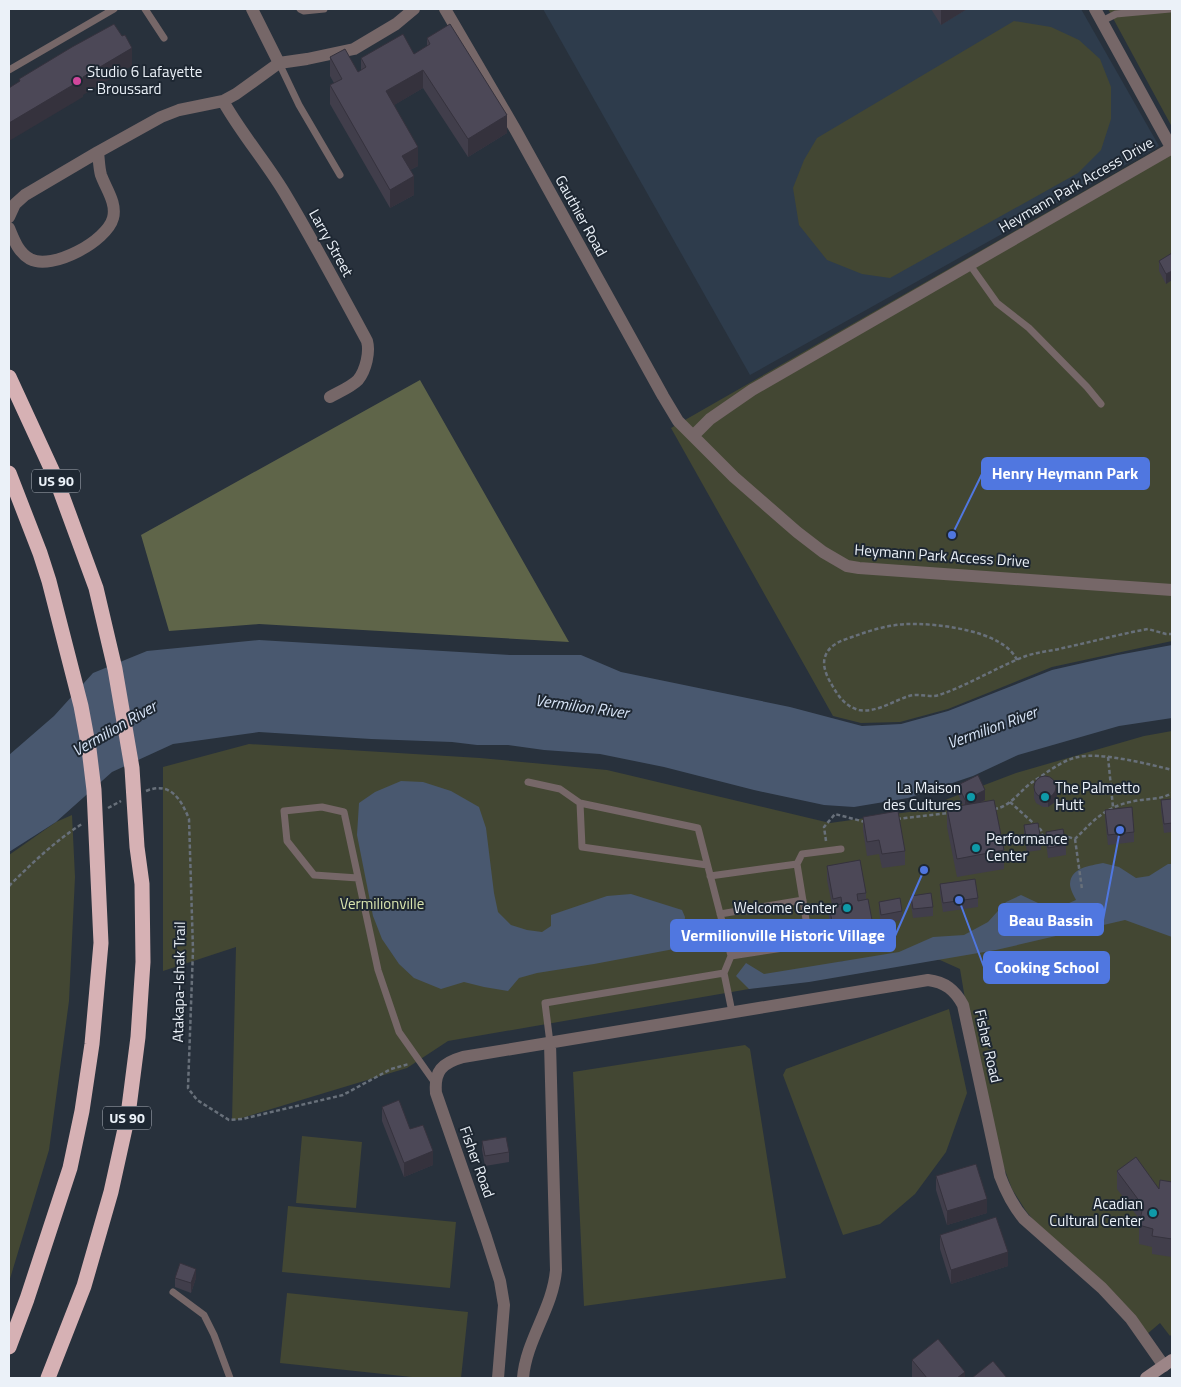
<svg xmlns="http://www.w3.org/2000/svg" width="1181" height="1387" font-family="'Titillium Web',sans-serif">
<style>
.built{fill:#2e3c4c}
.green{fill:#434733}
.forest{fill:#5f6549}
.water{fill:#49586f}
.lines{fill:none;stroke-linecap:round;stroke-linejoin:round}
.path{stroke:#68707a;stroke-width:2.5;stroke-dasharray:4 2.5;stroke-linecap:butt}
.lane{stroke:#766768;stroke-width:7}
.street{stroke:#766768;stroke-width:12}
.secondary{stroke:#9c8587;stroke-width:12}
.highway{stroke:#d6b1b4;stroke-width:15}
.wall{fill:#413e4b}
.shaded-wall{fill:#35323d}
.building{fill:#4c4857;stroke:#35323d}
.hotel-dot{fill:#d1479c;stroke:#1e2732;stroke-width:2}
.culture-dot{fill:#0f9aa8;stroke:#1e2732;stroke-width:2}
.labels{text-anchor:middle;stroke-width:4;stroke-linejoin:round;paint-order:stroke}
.shield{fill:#1e2732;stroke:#aeb4bd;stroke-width:1}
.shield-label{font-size:14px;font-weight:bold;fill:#ebf1f8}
.poi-label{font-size:15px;fill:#ebf1f8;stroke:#1e2732;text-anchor:start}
.street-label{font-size:15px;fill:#ebf1f8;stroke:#1e2732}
.park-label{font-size:15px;fill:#d8e4ae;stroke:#1e2732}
.water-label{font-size:16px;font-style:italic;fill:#d6e3f6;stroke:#1e2732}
.leader{fill:none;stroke:#5077e0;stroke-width:2}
.callout-dot{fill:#5077e0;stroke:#1e2732;stroke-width:2}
.callout{fill:#5077e0;stroke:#5077e0;stroke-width:2}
.callout-label{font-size:16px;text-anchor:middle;font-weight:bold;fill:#fff}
</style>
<rect width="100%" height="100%" fill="#28313c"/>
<path class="built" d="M543,9H1081L1159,146L750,375Z"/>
<path class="green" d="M1108,9H1172V127Z
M1014,21L1051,27L1079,40L1100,59L1111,87V119L1101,150L1078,173L890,278L862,274L827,260L799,225L793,188L804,160L817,138Z
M1172,141V641L1052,667L948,709L900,722L861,723L833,716L671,428Z
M1172,731V1334L1170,1336L1160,1323L1146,1335L1039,1227L1026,1211L1012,1189L1003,1165L967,1011L960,969L940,960L843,961L749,989L448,1041L407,1068L232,1121L236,947L163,971V767L249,744L480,758L607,770L830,823L916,811L1016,773L1144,736Z
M72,815L75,877L69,1001L49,1150L9,1282V855L56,822Z
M949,1009L967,1093L946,1152L915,1194L880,1224L843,1235L783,1075L786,1069Z
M745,1045L750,1049L786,1278L584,1306L573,1072Z
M302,1136L362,1142L356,1208L296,1203Z
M288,1206L456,1222L450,1288L282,1272Z
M287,1293L468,1312L461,1378H421L280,1363Z"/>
<path class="forest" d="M420,380L569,642L259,624L169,631L141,535Z"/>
<path class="water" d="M259,640L510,655H581L621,672L790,707L862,726L901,724L948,711L1052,670L1118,655L1172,645V718L1119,726L1018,755L973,776L908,798L854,807L824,805L754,790L664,767L600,754L544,750L508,745H477L452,742L371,739L259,732L173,744L112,772L56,822L9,852V755L54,716L93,673L147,651Z
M401,781L423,782L451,791L479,807L486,828L494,893L498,912L511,925L527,930L542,932L551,926V915L607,896L631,894L682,910L685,917L683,940L674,949L594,964L537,973L519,978L508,991L484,987L464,982L441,989L414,978L399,964L382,939L373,916L357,835L359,803L375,792Z
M1103,863L1119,867L1136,878L1149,876L1168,864H1172V937L1125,920L996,950L809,982L749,989L736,976L746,963L764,974L899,952L933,937L964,935L988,922L1006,902L1021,895L1053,910L1076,900C1074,896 1070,889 1070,884C1071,867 1090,866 1103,863Z"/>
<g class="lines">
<path class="path" d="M1017,660C1003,630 936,623 906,624C889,625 871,630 855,636C843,640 829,644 825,657C822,666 827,677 832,685C838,696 846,707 859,710C876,713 893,701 909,696C919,693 930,698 939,695C969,685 997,667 1026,656C1038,652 1051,651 1063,648C1091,642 1120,634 1148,629L1166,634H1172
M1108,757L1113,807
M146,791C170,781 181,799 189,819L193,950L188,1088L197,1100L229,1120L242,1119L343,1095L391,1069L409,1064
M1010,802L1041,830L1043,838L1047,837
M108,808L121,801
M994,809C1010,807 1019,792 1031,783C1045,774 1062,760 1078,757C1101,752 1149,764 1172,770
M897,819L949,813
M1062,835L1075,839C1093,821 1104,808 1130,802C1144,798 1159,801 1172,793
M1075,839L1082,889
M826,841L824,827L835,814L865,822
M9,886C31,864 55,841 82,824"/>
<path class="lane" d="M145,9L164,38
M300,9L304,11L324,9
M1102,21L1116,14L1170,9
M279,63L299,105L340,175
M9,70L114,9
M970,265L997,303L1029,328L1087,387L1101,404
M528,782L560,789L580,803
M797,864L802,854L841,849
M707,865L582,847L580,803L698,828L731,956L724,973L732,1012
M710,876L797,864L810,944L731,956
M358,878L314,875L287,841L284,811L322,807L344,812L378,970L399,1032L435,1083
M720,914L803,900
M550,1043L545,1003L724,973
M173,1292L204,1315L214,1335L230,1378"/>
<path class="street" d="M252,9L279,63
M445,9L515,129L663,396L678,421L734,477L797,532L823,552L847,566L859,568L1172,590
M1095,9L1172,149
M223,101C242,135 268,164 287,197C315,244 341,293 367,341C370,352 366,370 358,380C351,387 339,392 330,397
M98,152L161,117L179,110L223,101L236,94L279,63L307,59L354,49L396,24L414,9
M9,217L15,204L25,195L98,152C99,160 99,168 101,175C106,189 117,203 113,218C107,241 52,271 30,259C18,252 14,240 9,228
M693,436L710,419L752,390L1172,148
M498,1378L504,1305L500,1281L486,1237L436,1093C434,1071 442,1063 463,1057L928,980C945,982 955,990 963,1005L1000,1176C1006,1192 1013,1206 1024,1219L1102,1288L1131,1319L1164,1366
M523,1378C526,1340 553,1308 556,1270L550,1043"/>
<path class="secondary" d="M1146,1378L1172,1360"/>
<path class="highway" d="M9,377L56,479L96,588L115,669L132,768L137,847L142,884L143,962L138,1037L128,1115L111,1192L84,1286L48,1378
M9,473L40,553L49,581L81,706L89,749L94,790L101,943L92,1044L82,1111L70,1168L27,1299L9,1347"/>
</g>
<path class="wall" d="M931,9H967L941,25Z
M427,38L507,133L468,157L423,88L394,105L418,166L410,170L414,195L390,208L330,104V85L334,83L330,76V57L358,72L361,70V58L414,54L427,46Z
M1172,254V280L1166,284L1159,271V261Z
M958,785L985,800L979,803L1004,850V869L957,877L947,827V808L963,805L958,794Z
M1034,788L1057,796L1055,802L1048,807H1043L1036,803L1034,798Z
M1172,799V832L1164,833L1161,810V800Z
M1105,810L1134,832V842L1108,845L1105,819Z
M863,817L905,851V865L882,868L879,854L867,856L863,830Z
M1024,825L1041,841V850L1027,852L1024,834Z
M1046,832L1066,845V855L1048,858L1046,841Z
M827,866L866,893V899L872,920V934L833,940L829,920V906L832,905L827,880Z
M940,884L978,898V907L943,912L940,893Z
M911,896L933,907V916L913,918L911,905Z
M879,902L902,911V920L881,924L879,911Z
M382,1107L410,1129L433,1165L404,1177L382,1121Z
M482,1141L509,1152V1162L485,1166L482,1150Z
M1117,1171L1159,1189L1172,1182V1257L1152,1254V1247L1139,1244V1225L1140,1220L1117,1189Z
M936,1176L987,1213L947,1225L936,1190Z
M940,1235L1008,1266L951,1284L940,1249Z
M175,1278H196L191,1293L175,1287Z
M912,1360L965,1378H912Z"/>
<path class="shaded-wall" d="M941,9H967L941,25Z
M132,48V66L83,95V97L9,141V123L83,77Z
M423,70V88L386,110V91Z
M507,115V133L468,157V139Z
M418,147V166L402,174V156Z
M414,176V195L390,208V190Z
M1172,271V280L1166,284V274Z
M1057,786V796L1055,802L1048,807V798Z
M985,790V800L965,809V800Z
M433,1151V1165L404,1177V1163Z
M987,1199V1213L947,1225V1211Z
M1008,1252V1266L951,1284V1270Z
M196,1269V1278L191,1293V1283Z
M965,1372V1378H957Z"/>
<path class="building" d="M114,24L122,36L125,35L132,48L83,77V79L9,123V88L20,81L19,79L72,47Z
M450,24L507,115L468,139L423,70L386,91L418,147L402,156L414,176L390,190L330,85L342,79L330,57L345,49L358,72L366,67L361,58L403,34L414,54L430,44L427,38Z
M1172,253V271L1166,274L1159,261Z
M978,775L985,790L965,800L958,785Z
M1034 787a11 11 0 1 1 22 0a11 11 0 1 1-22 0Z
M1172,799V823L1164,824L1161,800Z
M994,800L1004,850L957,859L947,808Z
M1132,807L1134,832L1108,835L1105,810Z
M898,811L905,851L882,854L879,840L867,842L863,817Z
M1038,823L1041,841L1027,843L1024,825Z
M1063,829L1066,845L1048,848L1046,832Z
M860,860L866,893L857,894L858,901L868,899L872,920L833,926L829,906L842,904L841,897L833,899L827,866Z
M975,879L978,898L943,903L940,884Z
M931,893L933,907L913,909L911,896Z
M900,898L902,911L881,915L879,902Z
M399,1100L410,1129L423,1125L433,1151L404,1163L382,1107Z
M506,1137L509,1152L485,1156L482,1141Z
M1136,1157L1159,1189L1160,1180L1172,1182V1239L1152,1236L1153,1229L1139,1225L1143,1206L1117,1171Z
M976,1164L987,1199L947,1211L936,1176Z
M996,1217L1008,1252L951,1270L940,1235Z
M180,1263L196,1269L191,1283L175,1278Z
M938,1339L965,1372L957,1378H927L912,1360Z
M993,1361L1007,1378H972Z"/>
<circle class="hotel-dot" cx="77" cy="81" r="5"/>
<g class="culture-dot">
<circle cx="971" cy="797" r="5"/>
<circle cx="1045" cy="797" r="5"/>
<circle cx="976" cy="848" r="5"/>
<circle cx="847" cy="908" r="5"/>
<circle cx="1153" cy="1213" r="5"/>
</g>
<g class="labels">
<g class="shield">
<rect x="32" y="469.5" width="48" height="23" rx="4"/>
<rect x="103" y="1106.5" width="48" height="23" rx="4"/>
</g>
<g class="shield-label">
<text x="56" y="486">US 90</text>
<text x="127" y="1123">US 90</text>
</g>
<g class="poi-label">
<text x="87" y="77">Studio 6 Lafayette<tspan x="87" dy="17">- Broussard</tspan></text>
<text x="961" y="793" text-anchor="end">La Maison<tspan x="961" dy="17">des Cultures</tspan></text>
<text x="1055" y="793">The Palmetto<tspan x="1055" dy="17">Hutt</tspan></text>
<text x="986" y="844">Performance<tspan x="986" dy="17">Center</tspan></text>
<text x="837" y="913" text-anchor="end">Welcome Center</text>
<text x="1143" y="1209" text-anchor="end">Acadian<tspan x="1143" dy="17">Cultural Center</tspan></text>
</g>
<g class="street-label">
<text transform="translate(1076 185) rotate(-30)" y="5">Heymann Park Access Drive</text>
<text transform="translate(581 216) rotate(61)" y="5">Gauthier Road</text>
<text transform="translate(331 243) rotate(61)" y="5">Larry Street</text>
<text transform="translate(942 556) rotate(4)" y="5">Heymann Park Access Drive</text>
<text transform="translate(179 982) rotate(-89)" y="5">Atakapa-Ishak Trail</text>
<text transform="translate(988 1046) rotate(77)" y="5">Fisher Road</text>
<text transform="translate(477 1162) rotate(70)" y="5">Fisher Road</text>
</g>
<g class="park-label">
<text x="382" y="909">Vermilionville</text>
</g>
<g class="water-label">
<text transform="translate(582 706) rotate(8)" y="6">Vermilion River</text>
<text transform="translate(992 727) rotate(-20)" y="6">Vermilion River</text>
<text transform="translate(114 728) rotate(-30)" y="6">Vermilion River</text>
</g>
</g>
<path class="leader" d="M952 535L982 474M1120 830L1103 920M924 870L895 936M959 900L984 967"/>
<g class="callout-dot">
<circle cx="952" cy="535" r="5"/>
<circle cx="1120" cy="830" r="5"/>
<circle cx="924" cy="870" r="5"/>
<circle cx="959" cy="900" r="5"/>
</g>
<g class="callout">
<rect x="982" y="458" width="167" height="31" rx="5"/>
<rect x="999" y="904" width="104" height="31" rx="5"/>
<rect x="671" y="920" width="224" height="31" rx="5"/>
<rect x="984" y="952" width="125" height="31" rx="5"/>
</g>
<g class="callout-label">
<text x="1065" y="479">Henry Heymann Park</text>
<text x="1051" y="926">Beau Bassin</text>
<text x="783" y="941">Vermilionville Historic Village</text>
<text x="1047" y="973">Cooking School</text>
</g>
<rect width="1181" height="1387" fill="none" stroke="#ebf1f8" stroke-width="20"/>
</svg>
